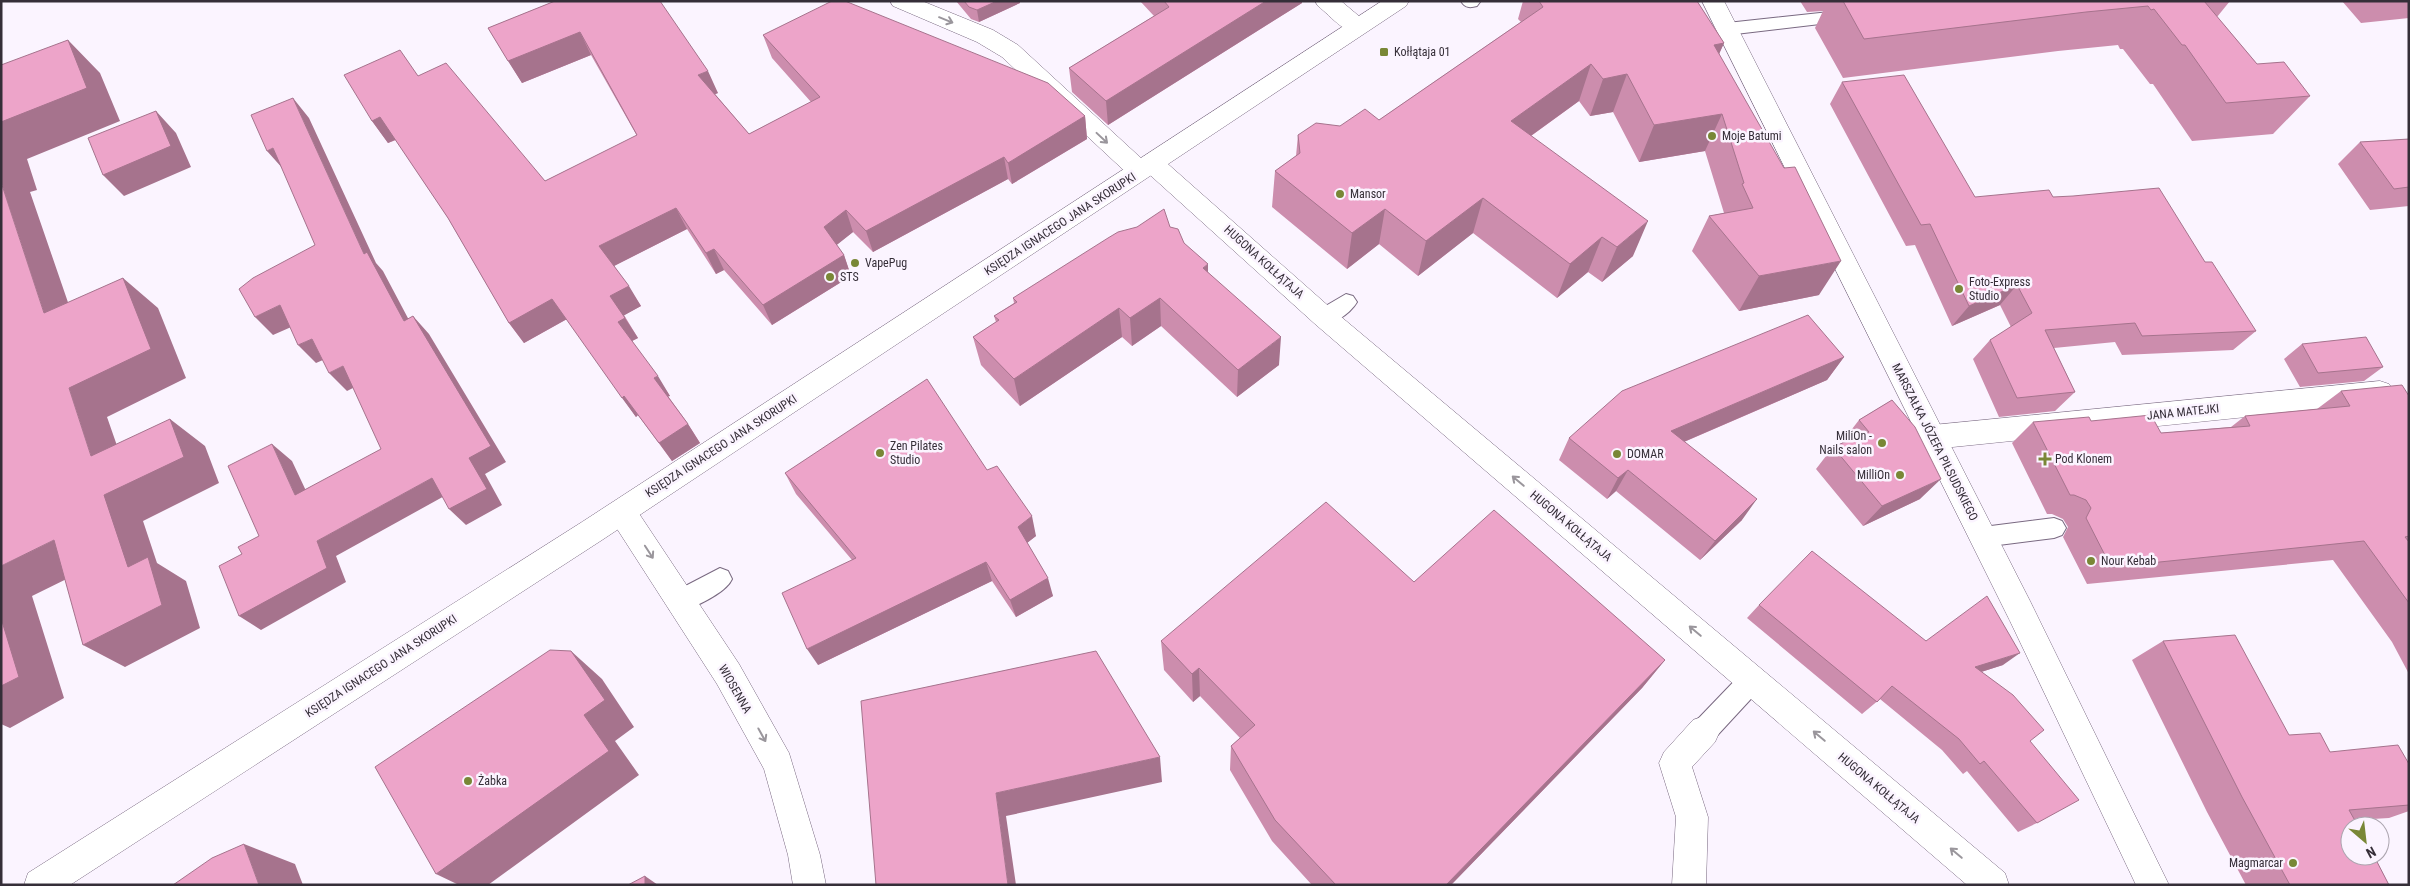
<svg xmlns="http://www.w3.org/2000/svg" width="2410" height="886" font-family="'Roboto Condensed',sans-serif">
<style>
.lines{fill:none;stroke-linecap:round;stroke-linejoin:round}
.lane-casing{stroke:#796981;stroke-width:2}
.street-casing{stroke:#796981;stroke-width:1}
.secondary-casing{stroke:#796981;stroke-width:1}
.lane{fill:#fff;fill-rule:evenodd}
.street{fill:#fff;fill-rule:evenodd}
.secondary{fill:#fff;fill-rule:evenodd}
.wall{fill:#cc8dad}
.shaded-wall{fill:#a6738d}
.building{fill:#eda4c9;stroke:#a6738d}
.oneway{stroke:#9a969c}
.poi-dot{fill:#798736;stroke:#fbf4ff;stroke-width:2}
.labels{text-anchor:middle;stroke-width:5;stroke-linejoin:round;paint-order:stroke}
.poi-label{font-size:12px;fill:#352e38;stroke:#fbf4ff;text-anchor:start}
.street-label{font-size:12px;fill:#352e38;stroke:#fbf4ff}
</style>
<rect width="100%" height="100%" fill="#fbf4ff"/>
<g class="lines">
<defs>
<path id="lane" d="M1461,1H1480V2L1477,6C1470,8 1465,8 1461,1Z
M1848,10L1854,12L1857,16L1854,20L1727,35L1721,33L1718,29L1721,25L1727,23Z
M1346,294L1353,296L1357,302C1350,314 1330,328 1317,323L1313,317L1317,311Z
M2054,518L2062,521L2066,528L2062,535L2054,538L1983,547L1975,544L1971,537L1975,530L1983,527Z
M720,568L728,571L732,579C726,593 694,607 679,613L670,610L667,602L670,594Z
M1752,668L1761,672L1764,680L1761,688L1713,740L1704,743L1695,740L1691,731L1695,722L1743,672Z"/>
<path id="street" d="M890,1H922L993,30L1018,45L1142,159L1152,154L1160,157L1333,310L2005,873L2009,885H1967L1315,324L1150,175L1140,180L1131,177L1002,57L977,42L893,6Z
M1315,1H1341L1366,22L1369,27L1366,32C1347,38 1332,17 1318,6Z
M2380,381L2389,384L2409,413V449L2399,445L2373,404L1933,449L1923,445L1919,437L1923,429L1933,425Z
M622,499L632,503L739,664L789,753L820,855L826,885H793L788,855L764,769L717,684L612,521L608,512L612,503Z
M1704,716L1715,720L1720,731L1715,742L1692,767L1708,817L1706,885H1672L1676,817L1659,763L1664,752L1693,720Z"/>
<path id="secondary" d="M1382,1H1409L1406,6L602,540L70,885H24L28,873L582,522Z
M1702,1H1724L2030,601L2169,885H2136L2010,621Z"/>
</defs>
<use href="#lane" class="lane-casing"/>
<use href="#street" class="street-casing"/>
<use href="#secondary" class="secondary-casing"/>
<use href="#lane" class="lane"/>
<use href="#street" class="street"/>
<use href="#secondary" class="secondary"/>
</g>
<path class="wall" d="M555,1L718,93L715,94L749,134L811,102L772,58L763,35L1085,116L1087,139L1012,184L1008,179L873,252L853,232L836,245L844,255L851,276L772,325L724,270L716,274L687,229L614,266L641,306L624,315L638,338L632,341L670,396H668L688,424L700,443L672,461L638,415L636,417L567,319L524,343L509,323L448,218L396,140L388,143L372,121L418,76L545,181L637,136L591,55L522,83L488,28Z
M956,1H1020V3L979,22L971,19Z
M1140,1H1302V3L1108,125L1072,92L1069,68L1154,16Z
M1523,1H1697L1724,43L1719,54L1819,295L1739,311L1692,251L1709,216L1724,213L1705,151L1639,162L1613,112L1590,116L1579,101L1531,136L1633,256L1602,282L1588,272L1557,298L1473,233L1418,276L1379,244L1347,269L1272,207L1275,171L1296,156L1298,135L1340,126L1379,120L1521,22L1518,19Z
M1800,1H2230L2217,17L2257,64L2310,96L2273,134L2192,141L2153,84H2150L2123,49H2120L2118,45L2058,51L1843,78L1815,28L1823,11L1807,12Z
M2342,1H2409V18L2361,23Z
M1842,82L1975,197H2053L2205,262L2256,331L2233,350L2122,355L2115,342L2054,348L2075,392L2055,411L1999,417L1973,359L1990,340L2011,327L2000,305L1952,326L1915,245L1906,246L1830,104Z
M2409,139V206L2370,210L2338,164L2360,142Z
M1170,227L1208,272L1279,365L1237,397L1161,326L1132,346L1122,337L1020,406L981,365L973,337L996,322L994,316L1014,303L1013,298Z
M2302,344L2383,367L2364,381L2300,387L2284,359Z
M1844,357L1827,380L1684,442L1742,520L1700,560L1616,491L1607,499L1559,460L1569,438Z
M2341,391L2409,396V674L2392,642L2333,560L2087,584L2063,537L2068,527L2063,519L2052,514H2047L2012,443L2033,422L2091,421L2161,433L2231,427L2245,416L2317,409Z
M1892,400L1920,499L1863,526L1816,469L1833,447L1842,443V442L1859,420Z
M987,470L1036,536L1027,543L1053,596L1016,617L992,581L818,665L852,560L796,494L785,473Z
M1414,582L1665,660L1642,688L1451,885H1312L1272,841L1230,770L1231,746L1240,738L1200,696L1193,702L1164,670L1161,641Z
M1759,605L1926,641L2003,665L1981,672L2030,741L2037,823L2018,832L1967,771L1963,774L1942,750L1880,699L1862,714L1747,618Z
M2163,641L2289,735L2330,752L2409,764V811L2389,818L2355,820L2389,885H2246L2207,812L2132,660Z"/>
<path class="shaded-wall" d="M997,1H1020V3L979,22L977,10Z
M1266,1H1302V3L1108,125L1106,101Z
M580,32L591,55L522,83L508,61Z
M68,40L100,73L120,121L27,159L37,190L30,192L82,343L44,313L1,182V122Z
M1724,43L1707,81L1714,45Z
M1591,64L1579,101L1500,158L1511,121Z
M708,71L718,93L708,97L698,75Z
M1627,74L1613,112L1590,116L1603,79Z
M293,98L309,118L376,263L383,271L419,339L404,321L364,254Z
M156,111L176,133L191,167L124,196L103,175Z
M1722,114L1705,151L1639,162L1654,125Z
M1085,116L1087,139L1012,184L1008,163Z
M380,117L397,139L388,143L372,121Z
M273,148L284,170L267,151Z
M1004,157L1008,179L873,252L866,231Z
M1483,198L1473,233L1418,276L1426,241Z
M676,208L687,229L612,267L599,246Z
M1385,209L1379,244L1347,269L1352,233Z
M846,210L853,232L833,248L824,227Z
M1648,221L1633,256L1602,282L1617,247Z
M1602,237L1588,272L1557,298L1570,264Z
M714,249L724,270L716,274L706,253Z
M844,255L851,276L772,325L763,305Z
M1841,261L1819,295L1739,311L1759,276Z
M1208,264V293L1203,268Z
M123,278L158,308L186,378L107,417L130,483L91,456L69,388Z
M2017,285L2000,305L1952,326L1969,306Z
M629,286L641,306L623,316L610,296Z
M1160,298L1161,326L1132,346L1130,318Z
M552,299L567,319L524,343L509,323Z
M280,305L298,324L273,335L255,317Z
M1119,308L1122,337L1020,406L1014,379Z
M413,316L429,334L506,462L485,474L502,505L466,525L449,509Z
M625,318L638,338L630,342L618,322Z
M1281,337L1279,365L1237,397L1238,370Z
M312,339L330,357L316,363L298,345Z
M1844,357L1827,380L1658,453L1671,431Z
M343,366L361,384L347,391L329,373Z
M658,376L670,396L667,397L654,378Z
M624,396L638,415L636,417L622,398Z
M170,419L205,446L219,483L143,521L157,563L186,581L200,628L125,667L83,645L104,495Z
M688,424L700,443L672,461L659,443Z
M272,444L292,461L315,510L295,495Z
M1628,470L1616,491L1607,499L1618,478Z
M432,478L448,494L336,556L346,582L261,630L239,616L317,541Z
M1941,479L1920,499L1863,526L1882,506Z
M1757,499L1742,520L1700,560L1715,541Z
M1032,516L1036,536L1023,546L1018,527Z
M54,540L95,565L32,596L64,698L10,728L1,724V566Z
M986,562L992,581L818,665L807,649Z
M1048,578L1053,596L1016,617L1010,600Z
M571,651L602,679L634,727L615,741L639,775L488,885H459L436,874L584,715Z
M2020,653L2003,665L1959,679L1975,667Z
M1665,660L1642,688L1451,885H1446Z
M1199,668L1200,696L1193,702L1192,674Z
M1160,757L1162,782L1006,816L1016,885H1008L996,793Z
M244,844L295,864L303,885H259Z
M645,876L658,885H645Z"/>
<path class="building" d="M555,1H660L708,71L698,75L749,134L820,97L763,35L832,1H845L1048,83L1085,116L1008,163L1004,157L866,231L846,210L824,227L844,255L763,305L714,249L706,253L676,208L599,246L629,286L610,296L625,318L618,322L658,376L654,378L688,424L659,443L624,396L622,398L552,299L509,323L448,218L380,117L372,121L344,75L400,50L418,76L446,63L545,181L637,135L580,32L508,61L488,28Z
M964,1H997L977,10L969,7Z
M1164,1H1266L1106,101L1069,68L1169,7Z
M1539,1H1697L1724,43L1714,45L1784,168L1795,167L1841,261L1759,276L1709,216L1753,208L1742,184L1744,183L1722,114L1654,125L1627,74L1603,79L1591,64L1511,121L1648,221L1617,247L1602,237L1570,264L1483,198L1426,241L1385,209L1352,233L1275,171L1300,153L1298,135L1316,123L1340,126L1365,109L1379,120L1543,7Z
M1843,1H2204L2257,64L2284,62L2310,96L2226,103L2185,45H2182L2154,9L2151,10L2148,6L2086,12L1864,39Z
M68,40L87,88L1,122V65Z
M1904,75L1975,197L2049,190L2053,197L2073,196L2159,188L2205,262H2212L2256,331L2142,336L2135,323L2045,330L2075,392L2017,398L1990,340L2032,313L2017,285L1969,306L1930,224L1921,225L1842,82Z
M293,98L364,254L367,252L404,321L413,316L491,446L469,458L487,489L449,509L432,478L317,541L327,568L239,616L219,566L242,554L238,547L259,536L228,466L272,444L295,495L381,449L343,366L329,373L312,339L298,345L280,305L255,317L239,289L253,278L315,245L273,148L267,151L251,115Z
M156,111L171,146L103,175L88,138Z
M2409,139V187L2394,189L2360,142Z
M1,182L44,313L123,278L151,349L69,388L91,456L170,419L184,457L104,495L128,567L148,557L162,605L83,645L54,540L1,566Z
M1164,209L1170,227L1178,229L1184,243L1208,264L1203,268L1281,337L1238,370L1160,298L1130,318L1119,308L1014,379L973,337L999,320L994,316L1017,302L1013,298L1108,238L1118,232L1137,227Z
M1808,315L1844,357L1671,431L1757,499L1715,541L1628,470L1618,478L1569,438L1622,391Z
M2366,337L2383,367L2318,373L2302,344Z
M927,379L987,470L997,466L1032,516L1018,527L1048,578L1010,600L986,562L807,649L782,593L856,558L785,473Z
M2402,385L2409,396V536L2405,537L2409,542V603L2364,541L2111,567L2086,518L2091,508L2086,500L2074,495H2070L2033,422L2089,417L2091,421L2151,415L2161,433L2250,426L2245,416L2350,406L2341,391Z
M1892,400L1915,427L1941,479L1882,506L1833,447L1869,432L1859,420Z
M1326,502L1414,582L1494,510L1665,660L1446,885H1336L1275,820L1231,746L1255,725L1199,668L1192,674L1161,641Z
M1812,551L1926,641L1987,596L2020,653L1975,667L2013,695L2044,730L2030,741L2079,800L2037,823L1984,761L1980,764L1959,739L1892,686L1877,702L1759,605Z
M1,618L19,677L1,686Z
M2235,635L2289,735L2320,733L2330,752L2398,745L2409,764V805L2349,810L2358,826H2350V856H2374L2389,885H2290L2242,797L2163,641Z
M550,650L571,651L605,700L584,715L609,751L436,874L375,767Z
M1096,651L1160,757L996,793L1008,885H876L861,701Z
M244,844L259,885H173L212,858Z
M645,876V885H628Z"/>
<defs><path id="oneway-shaft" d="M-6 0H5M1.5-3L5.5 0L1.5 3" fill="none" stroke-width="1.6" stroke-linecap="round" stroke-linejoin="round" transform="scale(1.25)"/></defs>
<g class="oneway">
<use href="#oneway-shaft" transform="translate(946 20) rotate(22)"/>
<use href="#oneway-shaft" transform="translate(1102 138) rotate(43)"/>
<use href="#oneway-shaft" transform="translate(1518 481) rotate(-140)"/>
<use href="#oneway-shaft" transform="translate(649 552) rotate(57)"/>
<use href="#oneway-shaft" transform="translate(1695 631) rotate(-140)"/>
<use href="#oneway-shaft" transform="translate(762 735) rotate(61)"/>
<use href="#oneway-shaft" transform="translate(1819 736) rotate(-140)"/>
<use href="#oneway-shaft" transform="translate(1956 853) rotate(-140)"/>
</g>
<g class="poi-dot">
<rect x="1379" y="47" width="10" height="10" rx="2.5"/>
<circle cx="1712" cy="136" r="5"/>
<circle cx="1340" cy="194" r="5"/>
<circle cx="855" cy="263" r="5"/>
<circle cx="830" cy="277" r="5"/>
<circle cx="1959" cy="289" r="5"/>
<circle cx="1882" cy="443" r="5"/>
<circle cx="880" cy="453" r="5"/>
<circle cx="1617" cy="454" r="5"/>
<path d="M2042.5 451.5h5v5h5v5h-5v5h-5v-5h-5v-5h5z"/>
<circle cx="1900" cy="475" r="5"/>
<circle cx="2091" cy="561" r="5"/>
<circle cx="468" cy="781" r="5"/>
<circle cx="2293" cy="863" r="5"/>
</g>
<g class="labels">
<g class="poi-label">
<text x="1394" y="56">Kołłątaja 01</text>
<text x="1722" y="140">Moje Batumi</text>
<text x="1350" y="198">Mansor</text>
<text x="865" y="267">VapePug</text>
<text x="840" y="281">STS</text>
<text x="1969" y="286">Foto-Express<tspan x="1969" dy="14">Studio</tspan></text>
<text x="1872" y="440" text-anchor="end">MiliOn -<tspan x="1872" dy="14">Nails salon</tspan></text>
<text x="890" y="450">Zen Pilates<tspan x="890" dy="14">Studio</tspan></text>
<text x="1627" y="458">DOMAR</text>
<text x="2055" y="463">Pod Klonem</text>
<text x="1890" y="479" text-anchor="end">MilliOn</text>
<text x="2101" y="565">Nour Kebab</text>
<text x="478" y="785">Żabka</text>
<text x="2283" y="867" text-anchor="end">Magmarcar</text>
</g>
<g class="street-label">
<text transform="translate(1060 224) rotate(-33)" y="4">KSIĘDZA IGNACEGO JANA SKORUPKI</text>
<text transform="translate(1264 262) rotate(42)" y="4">HUGONA KOŁŁĄTAJA</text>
<text transform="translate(2183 412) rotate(-6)" y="4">JANA MATEJKI</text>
<text transform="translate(1935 442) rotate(63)" y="4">MARSZAŁKA JÓZEFA PIŁSUDSKIEGO</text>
<text transform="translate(721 446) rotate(-33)" y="4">KSIĘDZA IGNACEGO JANA SKORUPKI</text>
<text transform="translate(1571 526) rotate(40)" y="4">HUGONA KOŁŁĄTAJA</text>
<text transform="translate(381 666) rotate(-33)" y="4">KSIĘDZA IGNACEGO JANA SKORUPKI</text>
<text transform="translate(735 689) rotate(60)" y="4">WIOSENNA</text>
<text transform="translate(1879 788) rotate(40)" y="4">HUGONA KOŁŁĄTAJA</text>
</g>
</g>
<rect width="2410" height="886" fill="none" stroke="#352e38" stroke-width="5"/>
<g transform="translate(2365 841) rotate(152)"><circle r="24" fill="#fbf4ff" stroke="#aca5af"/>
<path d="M0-4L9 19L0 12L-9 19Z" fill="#798736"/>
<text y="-8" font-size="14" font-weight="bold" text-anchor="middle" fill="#352e38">N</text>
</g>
</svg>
